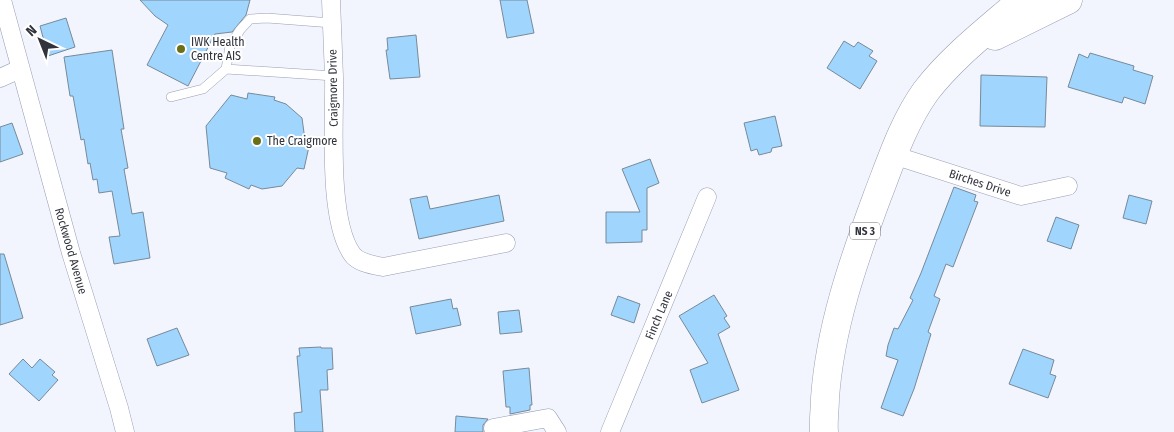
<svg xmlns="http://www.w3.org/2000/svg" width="1174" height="432" font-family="'Fira Sans Condensed',sans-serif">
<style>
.building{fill:#a0d5fd;stroke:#778a99}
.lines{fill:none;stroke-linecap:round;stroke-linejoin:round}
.service-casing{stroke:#989eb4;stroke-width:10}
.minor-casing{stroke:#989eb4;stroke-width:19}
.primary-casing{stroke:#989eb4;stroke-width:29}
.service{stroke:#fff;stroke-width:9}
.minor{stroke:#fff;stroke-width:18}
.primary{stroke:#fff;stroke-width:28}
.poi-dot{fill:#697017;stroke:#fff;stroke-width:2}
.labels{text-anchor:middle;stroke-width:4;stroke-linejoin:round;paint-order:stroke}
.shield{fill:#fff;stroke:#6e7076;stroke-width:1}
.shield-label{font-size:11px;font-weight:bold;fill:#30333c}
.poi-label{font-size:12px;fill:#30333c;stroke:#fff;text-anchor:start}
.street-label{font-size:12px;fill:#30333c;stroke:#fff}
</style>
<rect width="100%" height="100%" fill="#f2f5fe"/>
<path class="building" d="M140,0H250L246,15L232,32L215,34L188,86L147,65L168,25L155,16Z
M500,0H527L534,33L507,38Z
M66,18L75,47L48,56L40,26Z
M416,35L420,77L390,79L386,50H388L387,38Z
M844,41L854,47L858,42L873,51L869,56L877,61L860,89L827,68Z
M112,50L124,129H121L128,168L124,169L132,214L143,212L150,258L114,264L109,237L120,236L112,191L99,193L97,179L93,180L90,163L88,164L84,139L81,140L73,96H70L64,57Z
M1090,53L1134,66L1133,70L1153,76L1145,104L1124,97L1122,103L1068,87L1079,54L1088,58Z
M981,75L1047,77L1045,127L980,126Z
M248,93L275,97L274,100L286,104L302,118L305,140L310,142L304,169L297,168L282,186L262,189L251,185L249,189L225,178L227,173L210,168L206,126L231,95L247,99Z
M775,116L782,146L772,148L771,152L759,155L757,149L751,151L744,123Z
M12,123L23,154L0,162V127Z
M650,159L659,183L647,188V230H642V242L606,243V212H640L622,169Z
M954,187L976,195L974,201L978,202L953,267L946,264L934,296L940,299L928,332L931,334L914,389L903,416L881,408L898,360L886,356L888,345L894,328L898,329L913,300L910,298L921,273Z
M499,195L504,221L419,239L410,199L427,196L430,209Z
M1129,195L1152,201L1146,224L1123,218Z
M1056,217L1079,225L1071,249L1047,241Z
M0,254H4L23,318L0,325Z
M714,295L727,316L724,318L730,327L718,334L739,390L702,403L690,370L708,363L679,316Z
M618,296L640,304L634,323L611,315Z
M451,299L453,309L457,308L461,325L416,334L410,307Z
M519,310L522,332L500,334L498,312Z
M177,328L189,355L157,366L147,339Z
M321,347V348H332L333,369L327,370L328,390H320L323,432H295L294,413L302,412L297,356H300L299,348Z
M1023,349L1054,360L1050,374L1056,376L1048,398L1009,384Z
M23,359L32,368L40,359L55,372L52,375L58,380L39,401L9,374Z
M529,368L532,405H530V410L510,414V407H506L503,371Z
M456,416L488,419L483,425V432H455Z"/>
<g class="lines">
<defs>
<path id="service" d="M332,23L267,18L250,19L240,30L230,46L226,69L334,76
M171,97L203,89L226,69"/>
<path id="minor" d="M2,0L71,253L119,408L125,432
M331,0C332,26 333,51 334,77C335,121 327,218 352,254C358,263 373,265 383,267L506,243
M0,78L20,69
M893,155L1021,196L1068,186
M493,428L548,418L557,432
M610,432L707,197"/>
<path id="primary" d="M995,36L1068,0
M824,432C823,421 825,409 825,398C830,328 853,262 877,197C891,161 903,123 926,91C953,56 989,29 1022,0"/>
</defs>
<use href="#service" class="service-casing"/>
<use href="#minor" class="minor-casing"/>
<use href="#primary" class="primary-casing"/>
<use href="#service" class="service"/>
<use href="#minor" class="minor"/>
<use href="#primary" class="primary"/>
</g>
<g class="poi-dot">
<circle cx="181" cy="49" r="5"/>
<circle cx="257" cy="141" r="5"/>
</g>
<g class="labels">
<rect class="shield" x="850" y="222.5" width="30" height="17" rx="4"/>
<g class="shield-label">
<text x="865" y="235">NS 3</text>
</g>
<g class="poi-label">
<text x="191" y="46">IWK Health<tspan x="191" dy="14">Centre AIS</tspan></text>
<text x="267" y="145">The Craigmore</text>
</g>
<g class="street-label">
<text transform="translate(333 88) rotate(-91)" y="4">Craigmore Drive</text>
<text transform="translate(980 183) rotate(18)" y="4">Birches Drive</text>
<text transform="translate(71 251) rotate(74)" y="4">Rockwood Avenue</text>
<text transform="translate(659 315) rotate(-67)" y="4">Finch Lane</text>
</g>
</g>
<g transform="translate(40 40) rotate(317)" stroke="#ffffff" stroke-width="4" paint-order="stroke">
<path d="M0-4L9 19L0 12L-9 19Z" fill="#30333c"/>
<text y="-8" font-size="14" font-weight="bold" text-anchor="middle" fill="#30333c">N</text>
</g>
</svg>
